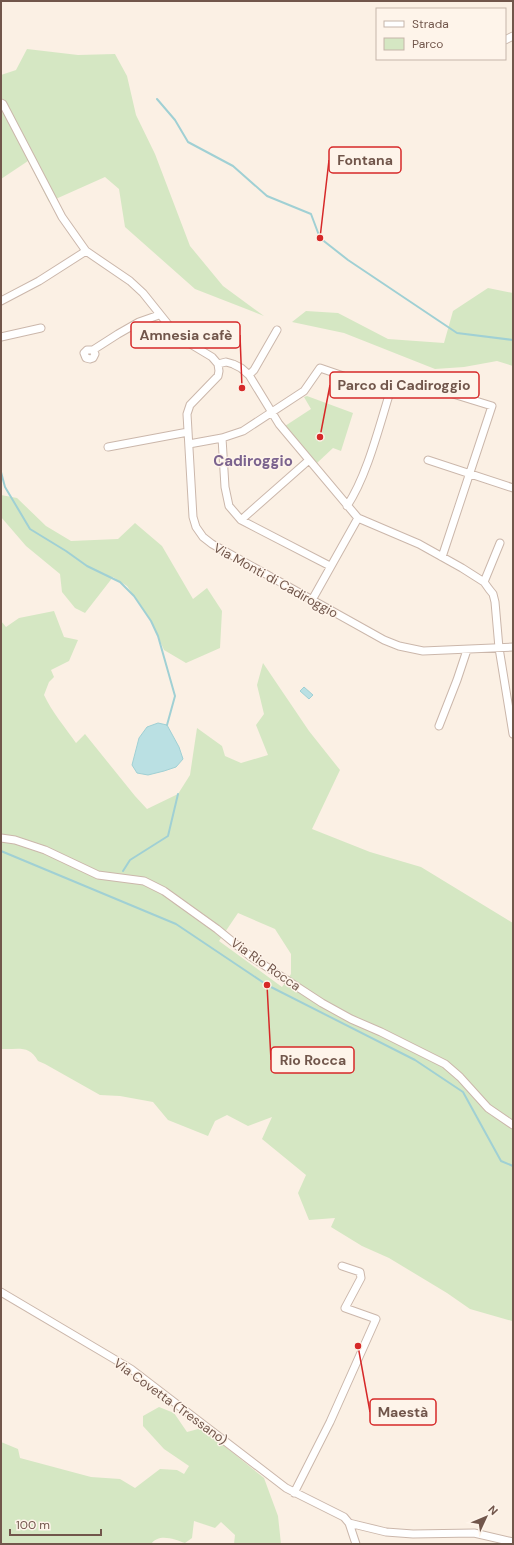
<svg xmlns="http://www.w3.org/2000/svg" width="514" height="1545" font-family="'DM Sans',sans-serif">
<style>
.green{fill:#d5e7c3;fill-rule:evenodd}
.water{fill:#bae0e3;stroke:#a0d0d4}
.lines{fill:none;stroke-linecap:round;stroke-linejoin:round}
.stream{stroke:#a0d0d4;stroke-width:2}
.street-casing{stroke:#cbb7ab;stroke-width:9}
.street{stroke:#fff;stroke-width:7}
.labels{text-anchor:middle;stroke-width:3;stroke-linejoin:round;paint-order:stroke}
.street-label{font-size:13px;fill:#71564b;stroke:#fef4ea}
.quarter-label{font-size:15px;font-weight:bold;fill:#7b638e;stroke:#fef4ea}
.leader{fill:none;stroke:#d62828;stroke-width:1.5}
.callout-dot{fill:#d62828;stroke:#fef4ea;stroke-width:1.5}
.callout{fill:#fef4ea;stroke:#d62828;stroke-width:1.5}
.callout-label{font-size:14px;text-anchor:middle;font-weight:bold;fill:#71564b}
</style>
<rect width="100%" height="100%" fill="#fbf0e4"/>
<path class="green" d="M27,49L78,55L115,54L127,76L136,115L155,154L190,246L223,286L264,316L195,289L125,227L119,189L105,177L49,202L28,161L1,179V75L16,70Z
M488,288L513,293V366L497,361L464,367L435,369L344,333L292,322L306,311L338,313L388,339L444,343L453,311Z
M307,396L353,413L341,451L333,448L317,463L285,426L311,409L304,397Z
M1,495L17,498L46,526L71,541L118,539L135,523L162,546L193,599L207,588L222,611L220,648L186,663L164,650L151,621L127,586L113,577L85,613L75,608L62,592L60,574L26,546L1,517Z
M54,611L64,637L78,640L69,661L51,670L54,677L49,682L44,695C52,712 65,727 76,743L85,734L135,796L147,809L178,794L190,775L197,728L222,746L225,756L241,763L268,755L256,725L264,714L257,685L263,663L309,731L340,770L312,829L370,852L421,867L513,923V1323L512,1321L470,1309L447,1293L389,1258L362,1246L331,1227L335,1218L309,1220L298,1193L306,1175L262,1139L272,1117L248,1126L227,1115L215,1121L208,1136L168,1120L153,1102L120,1096L100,1095L45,1064L38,1061C29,1044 17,1050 1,1049V621L6,627L19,618ZM238,913L275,929L291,954V974L282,987L219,941Z
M159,1407L174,1413L187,1432L202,1428L264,1478L278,1516L281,1544H234L235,1535L221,1522L215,1528L194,1521L192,1538L185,1543C174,1539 159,1533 151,1544H1V1442L18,1449L20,1458L91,1477L120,1479L135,1488L160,1469L177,1470L184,1474L189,1466L164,1449L143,1426V1416Z"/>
<path class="water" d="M304,687L313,695L309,699L300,691Z
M158,723L167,725L179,747L183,759L176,767L164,771L148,775L137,773L132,765L139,738L147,727Z"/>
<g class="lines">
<path class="stream" d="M157,99L175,120L188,142L233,166L267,196L311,214L320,238L348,260L457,333L513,340
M1,472L5,487L30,529L66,551L87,566L120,582L134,596L151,621L158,636L175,696L167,725
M1,851L176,924L267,985L415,1060L463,1092L501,1161L513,1166
M123,871L130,860L168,836L178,794"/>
<defs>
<path id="street" d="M505,40L513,36
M1,103L3,104L62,217L86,251L130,281L143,293L175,333L182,339L212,357L218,364L219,371L218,376L190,405L187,414L193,517L196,527L203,537L212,544L384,640L399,646L423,651L513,647
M1,301L39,281L86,251
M1,337L41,328
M93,350L95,354L93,358L90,359L86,358L84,353L87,350H93L118,334L139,322L159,315
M218,364L226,362L233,364L241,368L249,375L279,424L358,518L419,544L462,568L484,582L489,589L493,594L495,602L499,648L513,734
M249,375L254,370L277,330
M222,438L225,487L229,506L241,520L330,566
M189,444L222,438L243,431L304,391L320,368L390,392C379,427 367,476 347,506
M108,447L188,432
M428,460L513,488
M241,520L309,460
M442,557L492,406L453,394
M484,582L500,543
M312,600L358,518
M439,726L457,680L467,650
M1,838L15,840L45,850L98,875L144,881L164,891L217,929L250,956L322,1003L351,1019L381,1032L445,1064L460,1077L488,1108L513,1125
M1,1292L131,1369L286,1488L344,1517L349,1523L356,1544
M294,1493L330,1422L376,1319L345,1308L361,1278L360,1272L342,1266
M349,1523L386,1532L413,1534L474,1533L513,1542"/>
</defs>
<use href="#street" class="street-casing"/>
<use href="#street" class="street"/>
</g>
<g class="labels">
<g class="street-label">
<text transform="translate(276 580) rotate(29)" y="5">Via Monti di Cadiroggio</text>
<text transform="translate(266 964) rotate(35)" y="5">Via Rio Rocca</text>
<text transform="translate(171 1401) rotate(36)" y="5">Via Covetta (Tressano)</text>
</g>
<g class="quarter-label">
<text x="253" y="466">Cadiroggio</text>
</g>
</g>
<path class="leader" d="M320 238L329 160M242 388L240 335M320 437L330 385M267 985L271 1060M358 1346L370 1412"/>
<g class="callout-dot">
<circle cx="320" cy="238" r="4"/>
<circle cx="242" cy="388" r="4"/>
<circle cx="320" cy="437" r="4"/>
<circle cx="267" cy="985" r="4"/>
<circle cx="358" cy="1346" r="4"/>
</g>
<g class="callout">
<rect x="329" y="147" width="72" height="26" rx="4"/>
<rect x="131" y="322" width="109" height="26" rx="4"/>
<rect x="330" y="372" width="149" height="26" rx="4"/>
<rect x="271" y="1047" width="83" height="26" rx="4"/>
<rect x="370" y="1399" width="66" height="26" rx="4"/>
</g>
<g class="callout-label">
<text x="365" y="165">Fontana</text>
<text x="186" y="340">Amnesia cafè</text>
<text x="404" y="390">Parco di Cadiroggio</text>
<text x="313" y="1065">Rio Rocca</text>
<text x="403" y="1417">Maestà</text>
</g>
<rect width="514" height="1545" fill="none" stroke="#71564b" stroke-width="4"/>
<rect x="376" y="8" width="130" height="52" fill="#fef4ea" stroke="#c6b5aa"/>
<rect x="384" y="21" width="20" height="6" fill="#ffffff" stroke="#c6b5aa"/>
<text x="412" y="28" font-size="12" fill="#71564b">Strada</text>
<rect x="384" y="38" width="20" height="12" fill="#d5e7c3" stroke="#c6b5aa"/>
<text x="412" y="48" font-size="12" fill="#71564b">Parco</text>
<g transform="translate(486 1517) rotate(46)" stroke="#fef4ea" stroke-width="3" paint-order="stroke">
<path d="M0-3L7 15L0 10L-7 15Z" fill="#71564b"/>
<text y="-6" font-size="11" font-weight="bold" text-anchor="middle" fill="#71564b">N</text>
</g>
<path d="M10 1529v6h91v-6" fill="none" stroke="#71564b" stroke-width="2"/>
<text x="16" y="1529" font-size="12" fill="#71564b" stroke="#fef4ea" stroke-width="3" paint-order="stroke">100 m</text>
</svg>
